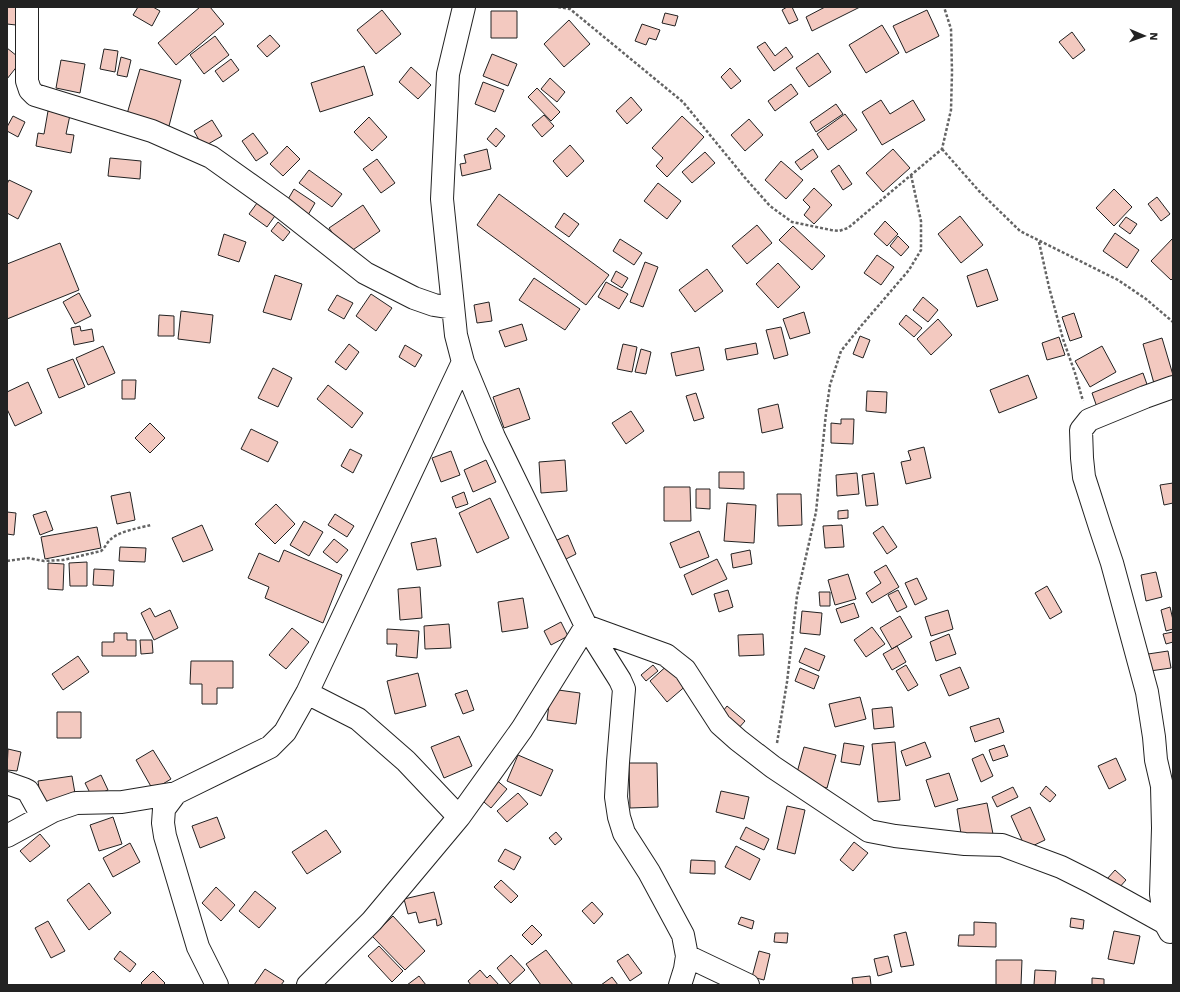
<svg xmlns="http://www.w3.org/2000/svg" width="1180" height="992" font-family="'Work Sans',sans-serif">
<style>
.building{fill:#f3c9c0;stroke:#222}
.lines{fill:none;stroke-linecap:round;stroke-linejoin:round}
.minor-casing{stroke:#222;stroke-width:24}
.path{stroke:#646464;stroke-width:2.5;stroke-dasharray:3 2;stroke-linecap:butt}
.minor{stroke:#fff;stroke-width:22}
</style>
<rect width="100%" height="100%" fill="#fff"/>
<path class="building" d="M7,7H17L16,25L7,24Z
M138,7H153L160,11L152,26L133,15Z
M200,7H210L224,24L176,65L158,43Z
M787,7H792L798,20L789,24L782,10Z
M825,7H860L812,31L806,17Z
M382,10L401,34L376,54L357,30Z
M927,10L939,36L906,53L893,26Z
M491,11H517V38H491Z
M665,13L678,16L675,26L662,23Z
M569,20L590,44L564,67L544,44Z
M642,24L660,30L656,40L649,38L646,45L635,41Z
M882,25L899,53L866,73L849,45Z
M1072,32L1085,50L1073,59L1059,42Z
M270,35L280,46L267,57L257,46Z
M215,36L229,55L204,74L190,55Z
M765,42L775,56L786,47L793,57L774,71L757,47Z
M7,48L22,60L7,79Z
M104,49L118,51L115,72L100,69Z
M818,53L831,72L809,87L796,68Z
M492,54L517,64L508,86L483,76Z
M121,57L131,60L127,77L117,75Z
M231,59L239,70L223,82L215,71Z
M61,60L85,64L80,93L56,88Z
M364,66L373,95L320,112L311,83Z
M411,67L431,85L418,99L399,82Z
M730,68L741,81L731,89L721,77Z
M140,69L181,80L169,126L127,114Z
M550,78L565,92L557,102L541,89Z
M483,82L504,90L495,112L475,104Z
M791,84L798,94L775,111L768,101Z
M537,88L560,112L551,121L528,97Z
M631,97L642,110L627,124L616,111Z
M881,100L890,114L913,100L925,120L882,145L862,112Z
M836,104L843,114L816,132L810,122Z
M48,111L70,115L66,134L74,135L71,153L36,146L38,133L44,134Z
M845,114L857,130L828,150L817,134Z
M544,115L554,126L542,137L532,125Z
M13,116L25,122L18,137L7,131V127Z
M682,116L704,137L667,177L656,166L663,158L652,148Z
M369,117L387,137L372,151L354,132Z
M749,119L763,135L745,151L731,135Z
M212,120L222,136L203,147L194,131Z
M496,128L505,136L496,147L487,139Z
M253,133L268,153L256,161L242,141Z
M570,145L584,161L567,177L553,161Z
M287,146L300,159L283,176L270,164Z
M487,149L491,169L462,176L460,164L466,163L464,155Z
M813,149L818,157L801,170L795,162Z
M893,149L910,168L883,192L866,173Z
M705,152L715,163L692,183L682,172Z
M110,158L141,161L140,179L108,176Z
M377,159L395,183L381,193L363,169Z
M781,161L803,180L786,199L765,180Z
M839,165L852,184L843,190L831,171Z
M309,170L342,194L332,207L299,183Z
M9,180L32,191L18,219L7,213V184Z
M658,183L681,201L667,219L644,201Z
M814,188L832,205L814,224L804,215L810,207L803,200Z
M294,189L315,203L308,215L287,201Z
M1114,189L1132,207L1114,226L1096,208Z
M499,194L609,275L586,305L477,225Z
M1157,197L1170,214L1161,221L1148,204Z
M260,199L277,213L267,227L249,214Z
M363,205L380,231L347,254L329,228Z
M564,213L579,224L569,237L555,227Z
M960,216L983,245L961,263L938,234Z
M1126,217L1137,224L1130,234L1119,226Z
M885,221L898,234L887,246L874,234Z
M278,222L290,232L283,241L271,231Z
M757,225L772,243L747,264L732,246Z
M793,226L825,256L812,270L779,240Z
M1115,233L1139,250L1127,268L1103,251Z
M224,234L246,242L239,262L218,255Z
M898,236L909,247L901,256L890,246Z
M1173,238V278L1171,280L1151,261Z
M620,239L642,253L634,265L613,251Z
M60,243L79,290L7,319V264Z
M877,255L894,267L881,285L864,273Z
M645,262L658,267L643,307L630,302Z
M778,263L800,287L778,308L756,284Z
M707,269L723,291L695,312L679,290Z
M987,269L998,300L977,307L967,276Z
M616,271L628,278L622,288L611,281Z
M275,275L302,284L291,320L263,312Z
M534,278L580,309L565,330L519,300Z
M606,282L628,294L619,309L598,297Z
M79,293L91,316L75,324L63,302Z
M371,294L392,308L376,331L356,316Z
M337,295L353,303L344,319L328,310Z
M923,297L938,310L928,322L913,310Z
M489,302L492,321L477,323L474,305Z
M181,311L213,315L210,343L178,339Z
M804,312L810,333L790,339L783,319Z
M1074,313L1082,337L1070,341L1062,317Z
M159,315L174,316V336H158Z
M906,315L922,328L914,337L899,324Z
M938,319L952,335L931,355L917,339Z
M522,324L527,340L505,347L499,331Z
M80,326L81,331L92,329L94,341L74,345L71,328Z
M781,327L788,355L774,359L766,330Z
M860,336L870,340L863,358L853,354Z
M1059,337L1065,355L1047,360L1042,343Z
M1162,338L1173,375V382L1155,387L1143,344Z
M756,343L758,354L727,360L725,349Z
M349,344L359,352L346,370L335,362Z
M623,344L637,347L632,372L617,369Z
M405,345L422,355L415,367L399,357Z
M103,346L115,373L88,385L76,358Z
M1102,346L1116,372L1090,387L1075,361Z
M699,347L704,370L676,376L671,353Z
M641,349L651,352L646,374L635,372Z
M73,359L85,387L59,398L47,369Z
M273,368L292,378L278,407L258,398Z
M1143,373L1149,390L1098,410L1092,393Z
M1028,375L1037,398L999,413L990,390Z
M122,380H136L135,399H122Z
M28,382L42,413L15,426L7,409V392Z
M328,385L363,413L352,428L317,399Z
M519,388L530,419L504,428L493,397Z
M867,391L887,392L886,413L866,411Z
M696,393L704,418L694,421L686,396Z
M778,404L783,428L762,433L758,409Z
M631,411L644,431L626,444L612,423Z
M841,419H854L853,444L831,443V423L841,424Z
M150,423L165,438L150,453L135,438Z
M251,429L278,442L268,462L241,449Z
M924,447L931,478L906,484L901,462L911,460L908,451Z
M350,449L362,455L353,473L341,466Z
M451,451L460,475L441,482L432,458Z
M486,460L496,482L473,492L464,470Z
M565,460L567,491L541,493L539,462Z
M719,472H744V489L719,488Z
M857,473L859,494L837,496L836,475Z
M874,473L878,505L866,506L862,475Z
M1173,483V503L1164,505L1160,485Z
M664,487H690L691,521H664Z
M696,489H710V509L696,508Z
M130,492L135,520L117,524L111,496Z
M464,492L468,504L456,508L452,497Z
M777,494H801L802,525L778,526Z
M490,498L509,538L477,553L459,513Z
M727,503L756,505L754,543L724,541Z
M276,504L295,524L275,544L255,524Z
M848,510V518L838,519V511Z
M46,511L53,530L40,535L33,515Z
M7,512L16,513L14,535L7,534Z
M335,514L354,526L347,537L328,525Z
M304,521L323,532L309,556L290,545Z
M202,525L213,550L183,562L172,538Z
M842,525L844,547L825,548L823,526Z
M883,526L897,547L887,554L873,533Z
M97,527L101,548L45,559L41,537Z
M699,531L709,557L680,568L670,543Z
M568,535L576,554L564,560L555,541Z
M436,538L441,566L417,570L411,543Z
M334,539L348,550L337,563L323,552Z
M120,547L146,548L145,562L119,561Z
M284,550L342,575L323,623L265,598L269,587L248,578L259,553L279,562Z
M750,550L752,564L733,568L731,554Z
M717,559L727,579L692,595L684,575Z
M87,562V586H70L69,563Z
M48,563L64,564L63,590L48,589Z
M886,565L899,587L872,603L866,593L881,583L874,572Z
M94,569L114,570L113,586L93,585Z
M1156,572L1162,597L1146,601L1141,575Z
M848,574L856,599L835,605L828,580Z
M917,578L927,599L915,605L905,583Z
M1047,586L1062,612L1050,619L1035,593Z
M420,587L422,618L400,620L398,589Z
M728,590L733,607L719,612L714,594Z
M898,590L907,607L897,612L888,595Z
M819,592H830V606H820Z
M523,598L528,628L502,632L498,602Z
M854,603L859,617L841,623L836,609Z
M1170,607L1173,620V629L1166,631L1161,610Z
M150,608L155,617L170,610L178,628L154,640L141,613Z
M948,610L953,629L931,636L925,617Z
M802,611L822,613L820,635L800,633Z
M900,616L912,637L892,649L880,628Z
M561,622L568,636L551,645L544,631Z
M449,624L451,648L425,649L424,626Z
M872,627L885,644L866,657L854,640Z
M292,628L309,642L286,669L269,655Z
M387,629L419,631L417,658L396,656L397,644H387Z
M1173,632V642L1166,644L1163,634Z
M114,633H127V640H136V656H102V642H114Z
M763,634L764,655L739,656L738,635Z
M949,634L956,654L936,661L930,642Z
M140,640H152L153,653L141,654Z
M897,646L906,662L892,670L883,654Z
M805,648L825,656L819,671L799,662Z
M1168,651L1171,668L1150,671L1148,654Z
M78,656L89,672L63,690L52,674Z
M191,661H233V688H217V704H202V684H190Z
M670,663L688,684L667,702L650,681Z
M653,665L658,671L646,681L641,675Z
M906,665L918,685L908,691L896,671Z
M960,667L969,688L949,696L940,675Z
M800,668L819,676L814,689L795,681Z
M418,673L426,706L395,714L387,681Z
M551,689L580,693L576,724L547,720Z
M467,690L474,710L463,714L455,694Z
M860,697L866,719L835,727L829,704Z
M727,706L745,721L737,730L720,715Z
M892,707L894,727L874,729L872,709Z
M57,712H81V738H57Z
M999,718L1004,732L975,742L970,727Z
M459,736L472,766L444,778L431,747Z
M895,742L900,800L878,802L872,744Z
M925,742L931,757L906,766L901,751Z
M844,743L864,746L860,765L841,762Z
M1004,745L1008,756L993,761L989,750Z
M804,747L836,755L827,788L795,780Z
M8,749L21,752L17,771L7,770Z
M153,750L171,779L153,790L136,760Z
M983,754L993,776L981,782L972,759Z
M518,755L553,770L541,796L507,781Z
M1116,758L1126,780L1109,789L1098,766Z
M629,763H657L658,807L630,808Z
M949,773L958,800L935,807L926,780Z
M101,775L108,790L92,797L85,783Z
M72,776L76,799L41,804L38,781Z
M494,778L507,789L491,808L478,797Z
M1046,786L1056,795L1050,802L1040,794Z
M1013,787L1018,797L997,807L992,797Z
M721,791L749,797L744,819L716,812Z
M518,793L528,804L507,822L497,811Z
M987,803L993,834L962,840L957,809Z
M787,806L805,810L795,854L777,849Z
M1030,807L1045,840L1026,849L1011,816Z
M113,817L122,844L99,851L90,825Z
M217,817L225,838L200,848L192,826Z
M746,827L769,839L764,850L740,839Z
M326,830L341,852L307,874L292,852Z
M556,832L562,839L555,845L549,838Z
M40,834L50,846L30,862L20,851Z
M854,842L868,853L853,871L840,860Z
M130,843L140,862L113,877L103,858Z
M736,846L760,859L750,880L725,867Z
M505,849L521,857L514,870L498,861Z
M691,860L715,861V874L690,873Z
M1115,870L1126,880L1118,889L1107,879Z
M501,880L518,896L511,903L494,887Z
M89,883L111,913L89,930L67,900Z
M216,887L235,905L221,921L202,903Z
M255,891L276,908L259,928L239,911Z
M434,892L442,924L437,926L436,919L419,923L416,912L408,914L404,899Z
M592,902L603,914L594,924L582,911Z
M393,916L425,951L405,970L372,936Z
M741,917L754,921L752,929L738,924Z
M1071,918L1084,920L1083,929L1070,927Z
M48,921L65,951L51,958L35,928Z
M974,922L996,923V947L958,946L959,935H974Z
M532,925L542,935L532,945L522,935Z
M1114,931L1140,936L1134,964L1108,959Z
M906,932L914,965L901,967L894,935Z
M775,933H788L787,943L774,942Z
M379,946L403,971L392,982L368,956Z
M546,950L573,985H541L526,964Z
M120,951L136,964L130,972L114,959Z
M759,951L770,954L764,980L752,977Z
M628,954L642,973L630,981L617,961Z
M511,955L525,970L510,984L497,968Z
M888,956L892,972L878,976L874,959Z
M996,960H1022L1021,985H996Z
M265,969L284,981L281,985H254Z
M480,970L487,978L490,975L499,985H471L468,981Z
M1035,970L1056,971L1055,985H1034Z
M153,971L165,983L163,985H143L141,983Z
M419,976L426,985H407Z
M870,976L871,985H853L852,978Z
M612,977L618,985H601Z
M1092,978L1104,979V985H1092Z"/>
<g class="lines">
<defs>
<path id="minor" d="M27,7V81L30,90L35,95L152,131L211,157L280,206L365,273L414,298L434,305L453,308
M464,7L448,74L442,199L456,335L463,362L494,437L586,626L620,680L624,689L618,762L616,797L619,817L624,833L649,872L683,935L687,956L685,969L680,985
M586,626L666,655L685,670L720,724L738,740L773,767L869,831L895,836L965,844L1002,845L1061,867L1091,882L1165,923
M307,693L358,719L406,761L459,817
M7,783L24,789L28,791L42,816
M7,836L53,811L76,803L122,802L176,793
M1170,932L1165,923L1161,894L1163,828L1162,786L1156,760L1154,737L1147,692L1112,563L1100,527L1084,477L1082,458L1081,430L1089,420L1145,397L1173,387
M687,956L748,985
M217,985L198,947L165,836L163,823L164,809L176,793L270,747L285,732L307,693L463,362
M308,985L372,921L459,817L522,729L586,626"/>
</defs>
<use href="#minor" class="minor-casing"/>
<path class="path" d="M558,7L570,9L683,102L746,179L770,206L792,222L831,230L839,231L848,228L942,149L951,110L952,72L951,29L944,7
M942,149L979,191L1020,231L1118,280L1146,299L1173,322
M1039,242L1049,287L1063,339L1075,373L1083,401
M7,561L28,558L44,561L63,560L101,551C105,548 107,542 111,539C120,531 139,528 151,525
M777,743L787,682L797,596L816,512L826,413L830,385L841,351L861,326L909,270L921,250V221L911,175"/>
<use href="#minor" class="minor"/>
</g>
<rect width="1180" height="992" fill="none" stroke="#222222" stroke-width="16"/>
<g transform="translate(1144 36) rotate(92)" stroke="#ffffff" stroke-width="3" paint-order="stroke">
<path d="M0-3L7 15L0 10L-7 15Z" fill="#222222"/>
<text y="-6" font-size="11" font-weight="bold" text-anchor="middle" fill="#222222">N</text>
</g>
</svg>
